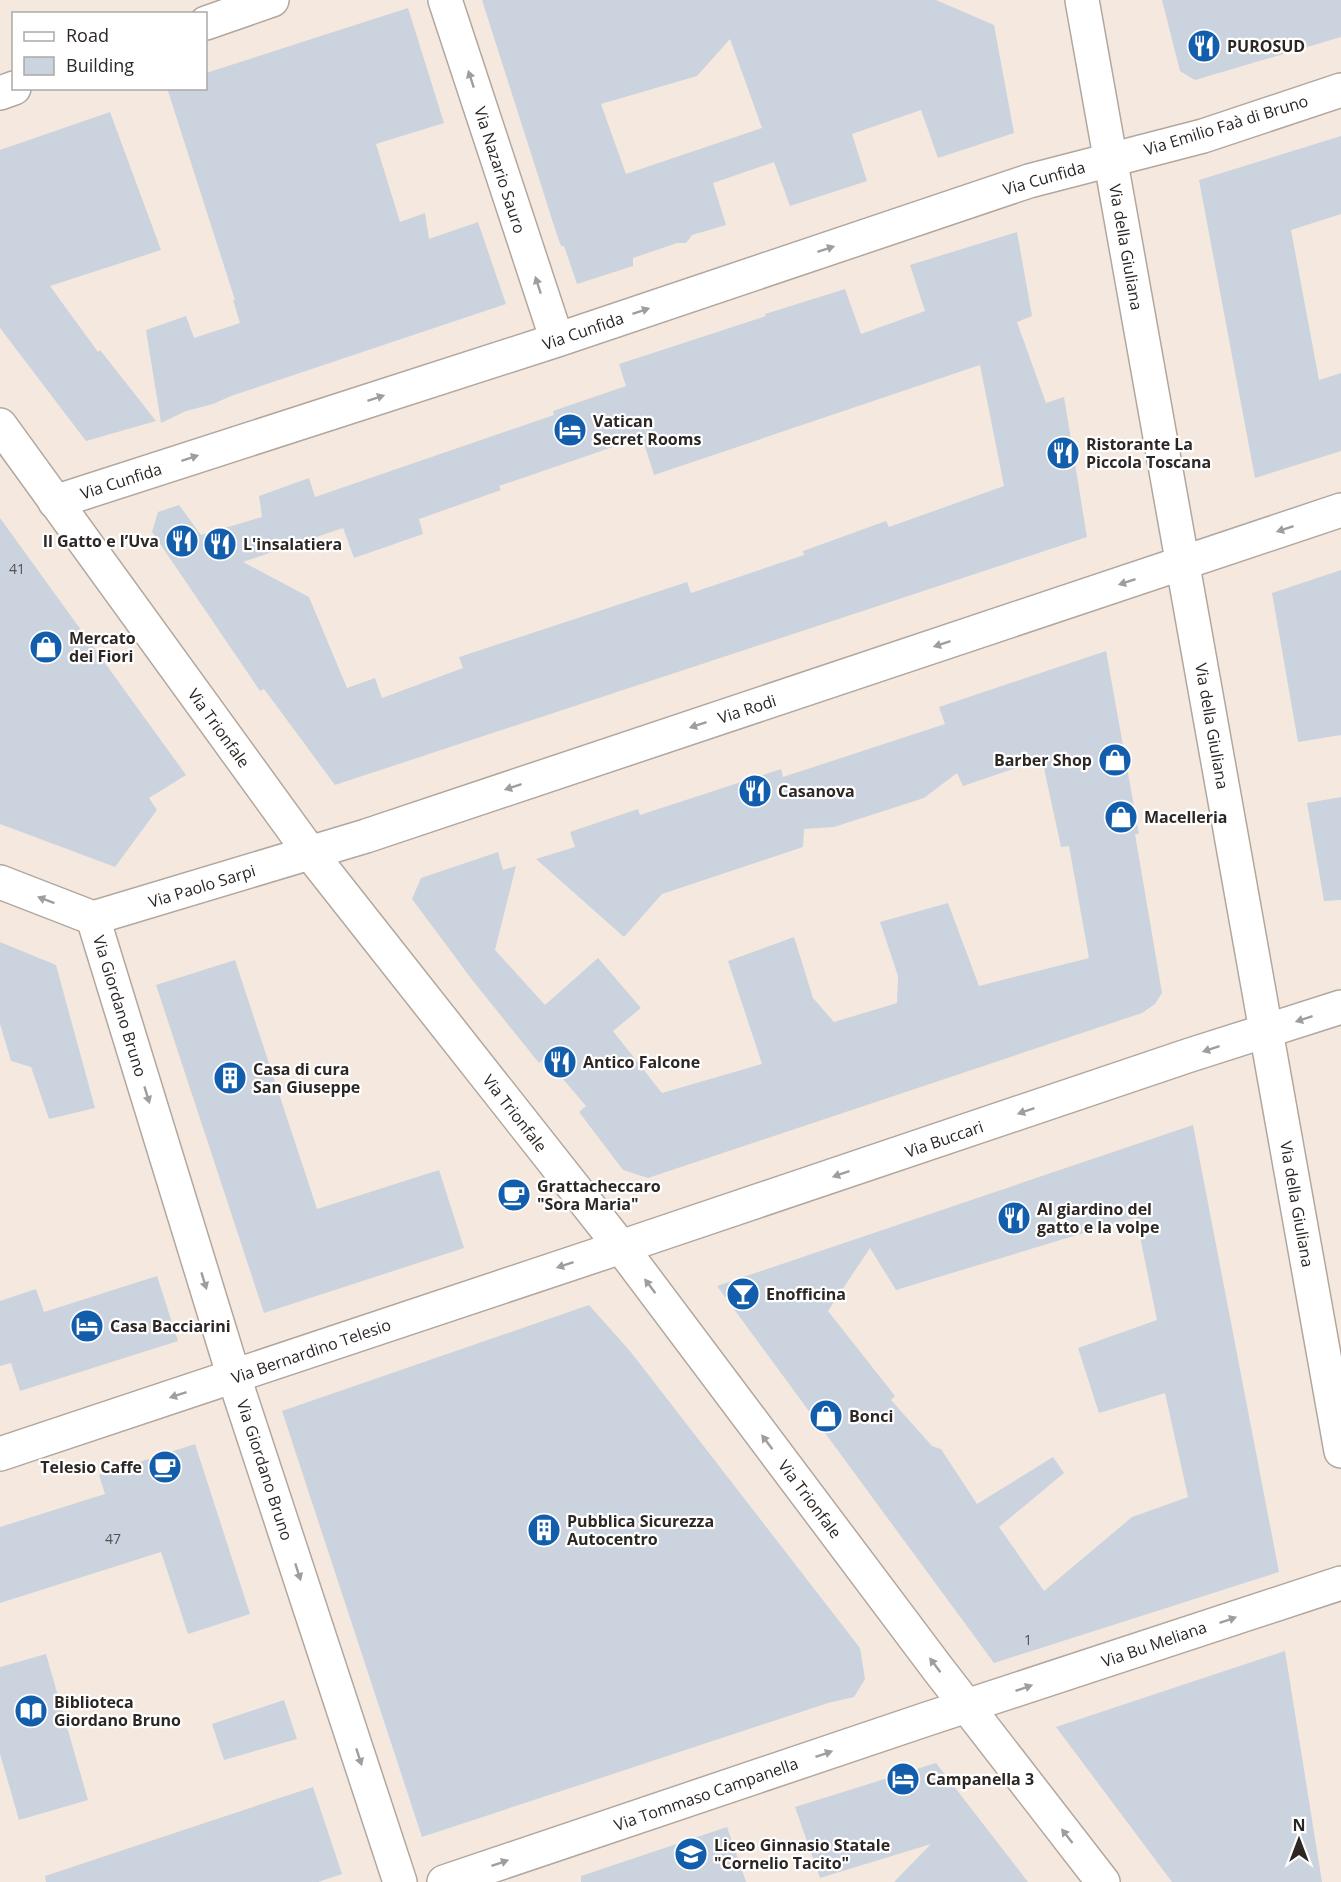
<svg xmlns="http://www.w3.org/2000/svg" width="1341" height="1882" font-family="'Open Sans',sans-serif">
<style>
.building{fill:#cad3de;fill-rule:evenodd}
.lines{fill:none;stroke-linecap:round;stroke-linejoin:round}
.minor-casing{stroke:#b2a79e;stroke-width:36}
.tertiary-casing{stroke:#b2a79e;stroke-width:36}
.minor{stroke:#fff;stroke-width:33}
.tertiary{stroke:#fff;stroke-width:33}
.oneway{fill:#a09e9c}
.labels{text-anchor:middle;stroke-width:4.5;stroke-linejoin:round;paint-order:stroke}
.number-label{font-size:14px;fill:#545252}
.poi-label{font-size:16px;font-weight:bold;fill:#2c2724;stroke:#fff;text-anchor:start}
.street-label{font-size:16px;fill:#2c2724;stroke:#fff}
</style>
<rect width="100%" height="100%" fill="#f5e9df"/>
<path class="building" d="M482,0H936L994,25L1014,133L938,158L921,110L852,134L867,181L790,206L774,162L713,183L726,225L692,235L686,243H677L633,258V266L577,284L564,246H561L556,232ZM730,39L762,128L626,174L601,104L697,76Z
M1162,0H1341V37L1195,80L1180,71Z
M408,8L444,123L376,144L400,222L425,213L429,239L478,222L506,304L231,396L213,404L186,411L161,423L146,330L186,316L194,338L240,323L233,300H235L167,88H206V73Z
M110,112L161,250L50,286L98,352L100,350L156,421L86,441L0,328V150Z
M1341,136V214L1291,230L1319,380L1341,373V451L1255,478L1199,180Z
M1017,232L1032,316L1017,322L1046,403L1064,397L1087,537L335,785L264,689L260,691L152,532L158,512L179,505L201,535L262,517L259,496L309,478L315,497L554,415L553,411L626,386L619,364L766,316L765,314L845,289L861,334L925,311L910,265ZM980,365L1004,486L889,527L886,521L803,551L804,555L691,593L687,582L459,657L463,668L382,698L375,678L347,688L309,597L243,562L343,528L354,558L423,534L419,519L501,490L499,486L642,437L654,475Z
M0,518L186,775L149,798L157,810L115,867L0,824Z
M1341,570V735L1298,742L1272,593Z
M1106,651L1139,834H1135L1162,993L1155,1004L1142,1013L648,1178L623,1170L579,1112L586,1106L545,1058L539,1063L473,981L412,899L421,878L498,852L503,870L516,866L495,950L545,1005L598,958L641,1008L613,1031L662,1093L762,1064L728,961L794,937L813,998L834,1022L897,1003L898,976L880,922L948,903L979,986L1089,958L1069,846L1061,847L1042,759L963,786L957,773L924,798L834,827L804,829L803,847L662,894L624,937L536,859L575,847L570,832L638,809L640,815L781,769L783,777L945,724L939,707Z
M1341,797V900L1324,901L1307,803Z
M0,942L56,965L95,1108L49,1119L31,1067L11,1061L0,1024Z
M235,960L317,1209L439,1170L464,1248L264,1313L156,985Z
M1193,1125L1279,1572L994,1663L717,1286ZM1136,1217L1157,1320L1078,1348L1099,1413L1165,1393L1188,1497L1132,1517L1044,1591L999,1527L1064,1473L1053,1457L977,1504L941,1449L932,1446L891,1400L895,1396L828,1311L870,1248L896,1290Z
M157,1276L178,1341L20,1391L11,1363L0,1366V1301L36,1289L44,1312Z
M589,1305L630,1351L860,1648L865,1679L854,1697L828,1703L422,1837L282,1411Z
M195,1444L250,1614L188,1634L161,1552L0,1603V1527L105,1494L99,1475Z
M1285,1651L1322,1882H1172L1056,1727Z
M46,1654L88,1800L19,1820L0,1754V1667Z
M284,1700L297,1739L224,1760L212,1724Z
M936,1763L1028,1882H894L931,1844L820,1878L795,1807Z
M313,1787L342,1874L318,1882H46L45,1876Z
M727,1827L746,1882H581V1876Z"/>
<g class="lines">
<defs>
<path id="minor" d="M445,0L557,340
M206,23L272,0
M0,93L14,88
M55,502L557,340L1029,181L1203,136L1341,90
M0,882L93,918
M93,918L366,836L1341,510
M93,918L234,1377L400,1882
M621,1247L1190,1055L1341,1007
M444,1882L927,1719L1341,1583"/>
<path id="tertiary" d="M1082,0L1341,1451
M0,425L311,854L621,1247L938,1669L1103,1882
M0,1454L621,1247"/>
</defs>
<use href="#minor" class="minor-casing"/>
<use href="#tertiary" class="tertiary-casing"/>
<use href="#minor" class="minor"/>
<use href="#tertiary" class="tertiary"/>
</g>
<defs><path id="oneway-solid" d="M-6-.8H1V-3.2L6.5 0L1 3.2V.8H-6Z" transform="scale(1.5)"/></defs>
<g class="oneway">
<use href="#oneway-solid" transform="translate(471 79) rotate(-108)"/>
<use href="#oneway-solid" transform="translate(826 249) rotate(-18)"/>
<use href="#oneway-solid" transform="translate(538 285) rotate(-108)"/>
<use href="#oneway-solid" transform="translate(641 311) rotate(-18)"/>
<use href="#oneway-solid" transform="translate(376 398) rotate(-18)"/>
<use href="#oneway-solid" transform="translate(190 458) rotate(-18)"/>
<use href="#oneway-solid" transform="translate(1285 529) rotate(162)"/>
<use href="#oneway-solid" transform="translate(1127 582) rotate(162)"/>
<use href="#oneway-solid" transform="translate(942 644) rotate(162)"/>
<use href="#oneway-solid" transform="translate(698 725) rotate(162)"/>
<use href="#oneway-solid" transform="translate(513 787) rotate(162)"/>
<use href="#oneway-solid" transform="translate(46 900) rotate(-159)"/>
<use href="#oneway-solid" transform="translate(1304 1019) rotate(162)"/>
<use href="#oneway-solid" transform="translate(1211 1049) rotate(162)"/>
<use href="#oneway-solid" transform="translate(147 1095) rotate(73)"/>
<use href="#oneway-solid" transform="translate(1026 1111) rotate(161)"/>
<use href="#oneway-solid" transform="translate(841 1174) rotate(161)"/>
<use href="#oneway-solid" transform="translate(565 1265) rotate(162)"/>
<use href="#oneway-solid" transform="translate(204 1281) rotate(73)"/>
<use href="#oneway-solid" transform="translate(650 1286) rotate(-127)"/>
<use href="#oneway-solid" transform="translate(178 1395) rotate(162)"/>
<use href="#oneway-solid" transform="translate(767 1442) rotate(-127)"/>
<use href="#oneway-solid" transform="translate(298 1572) rotate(72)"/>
<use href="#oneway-solid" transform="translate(1228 1620) rotate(-19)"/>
<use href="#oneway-solid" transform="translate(935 1665) rotate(-127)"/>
<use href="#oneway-solid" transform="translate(1024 1688) rotate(-19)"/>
<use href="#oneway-solid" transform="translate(824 1754) rotate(-19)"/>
<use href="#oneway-solid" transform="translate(359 1757) rotate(72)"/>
<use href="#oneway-solid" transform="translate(1067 1836) rotate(-128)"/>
<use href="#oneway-solid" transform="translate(500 1863) rotate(-19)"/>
</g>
<defs>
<symbol id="restaurant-disc" viewBox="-11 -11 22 22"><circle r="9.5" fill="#125ead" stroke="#fff"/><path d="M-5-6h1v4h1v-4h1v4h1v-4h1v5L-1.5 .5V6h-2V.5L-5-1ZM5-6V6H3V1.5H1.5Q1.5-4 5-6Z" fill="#fff"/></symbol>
<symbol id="hotel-disc" viewBox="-11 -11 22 22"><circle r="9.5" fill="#125ead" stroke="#fff"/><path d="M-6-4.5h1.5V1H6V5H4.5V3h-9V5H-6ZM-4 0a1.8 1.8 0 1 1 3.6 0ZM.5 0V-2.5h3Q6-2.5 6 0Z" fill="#fff"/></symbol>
<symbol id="shop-disc" viewBox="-11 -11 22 22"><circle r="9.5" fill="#125ead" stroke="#fff"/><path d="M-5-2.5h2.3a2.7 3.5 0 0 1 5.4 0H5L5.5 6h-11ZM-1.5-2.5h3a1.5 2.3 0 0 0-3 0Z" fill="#fff"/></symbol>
<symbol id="building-disc" viewBox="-11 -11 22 22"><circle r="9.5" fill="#125ead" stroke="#fff"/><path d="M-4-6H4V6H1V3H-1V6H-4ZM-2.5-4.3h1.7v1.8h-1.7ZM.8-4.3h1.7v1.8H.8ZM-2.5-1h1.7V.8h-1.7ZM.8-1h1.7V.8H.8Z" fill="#fff"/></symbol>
<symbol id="cafe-disc" viewBox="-11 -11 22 22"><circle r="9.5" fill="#125ead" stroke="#fff"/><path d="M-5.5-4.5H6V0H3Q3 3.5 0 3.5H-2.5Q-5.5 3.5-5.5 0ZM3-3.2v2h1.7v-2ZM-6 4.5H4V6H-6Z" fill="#fff"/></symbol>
<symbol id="bar-disc" viewBox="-11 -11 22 22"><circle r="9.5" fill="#125ead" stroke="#fff"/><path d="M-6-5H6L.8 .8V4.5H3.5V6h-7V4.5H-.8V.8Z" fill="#fff"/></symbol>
<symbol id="library-disc" viewBox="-11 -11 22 22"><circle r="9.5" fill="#125ead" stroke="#fff"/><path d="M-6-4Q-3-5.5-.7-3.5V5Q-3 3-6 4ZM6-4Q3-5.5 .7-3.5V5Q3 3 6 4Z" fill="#fff"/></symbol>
<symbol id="school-disc" viewBox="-11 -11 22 22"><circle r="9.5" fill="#125ead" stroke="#fff"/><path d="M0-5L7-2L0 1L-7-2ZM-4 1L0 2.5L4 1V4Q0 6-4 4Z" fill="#fff"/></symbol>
</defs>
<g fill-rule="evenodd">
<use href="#restaurant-disc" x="1185" y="27" width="38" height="38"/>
<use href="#hotel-disc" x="551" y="411" width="38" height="38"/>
<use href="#restaurant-disc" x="1044" y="434" width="38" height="38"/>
<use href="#restaurant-disc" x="163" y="522" width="38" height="38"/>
<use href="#restaurant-disc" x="201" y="525" width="38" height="38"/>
<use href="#shop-disc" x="27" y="628" width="38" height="38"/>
<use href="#shop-disc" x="1096" y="741" width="38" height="38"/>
<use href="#restaurant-disc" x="736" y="772" width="38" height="38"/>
<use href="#shop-disc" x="1102" y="798" width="38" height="38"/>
<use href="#restaurant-disc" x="541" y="1043" width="38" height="38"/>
<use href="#building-disc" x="211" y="1059" width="38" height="38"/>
<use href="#cafe-disc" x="495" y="1176" width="38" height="38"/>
<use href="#restaurant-disc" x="995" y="1199" width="38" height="38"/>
<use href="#bar-disc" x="724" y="1275" width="38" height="38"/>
<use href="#hotel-disc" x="68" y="1307" width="38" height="38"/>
<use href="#shop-disc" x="807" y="1397" width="38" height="38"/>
<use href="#cafe-disc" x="146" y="1448" width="38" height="38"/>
<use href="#building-disc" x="525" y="1511" width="38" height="38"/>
<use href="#library-disc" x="12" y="1692" width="38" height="38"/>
<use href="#hotel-disc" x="884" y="1760" width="38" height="38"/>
<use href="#school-disc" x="672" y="1835" width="38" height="38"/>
</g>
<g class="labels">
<g class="number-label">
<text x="17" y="574">41</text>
<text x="113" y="1544">47</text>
<text x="1028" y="1645">1</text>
</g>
<g class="poi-label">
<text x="1227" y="52">PUROSUD</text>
<text x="593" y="427">Vatican<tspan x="593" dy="18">Secret Rooms</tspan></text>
<text x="1086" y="450">Ristorante La<tspan x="1086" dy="18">Piccola Toscana</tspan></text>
<text x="159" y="547" text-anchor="end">Il Gatto e l’Uva</text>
<text x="243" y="550">L'insalatiera</text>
<text x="69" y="644">Mercato<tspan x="69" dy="18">dei Fiori</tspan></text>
<text x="1092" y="766" text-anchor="end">Barber Shop</text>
<text x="778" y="797">Casanova</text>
<text x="1144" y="823">Macelleria</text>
<text x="583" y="1068">Antico Falcone</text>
<text x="253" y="1075">Casa di cura<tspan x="253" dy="18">San Giuseppe</tspan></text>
<text x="537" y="1192">Grattacheccaro<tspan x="537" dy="18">"Sora Maria"</tspan></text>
<text x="1037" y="1215">Al giardino del<tspan x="1037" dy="18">gatto e la volpe</tspan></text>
<text x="766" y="1300">Enofficina</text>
<text x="110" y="1332">Casa Bacciarini</text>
<text x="849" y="1422">Bonci</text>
<text x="142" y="1473" text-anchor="end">Telesio Caffe</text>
<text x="567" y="1527">Pubblica Sicurezza<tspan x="567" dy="18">Autocentro</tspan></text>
<text x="54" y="1708">Biblioteca<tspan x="54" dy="18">Giordano Bruno</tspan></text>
<text x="926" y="1785">Campanella 3</text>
<text x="714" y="1851">Liceo Ginnasio Statale<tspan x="714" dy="18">"Cornelio Tacito"</tspan></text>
</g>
<g class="street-label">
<text transform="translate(1226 125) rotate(-17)" y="6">Via Emilio Faà di Bruno</text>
<text transform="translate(500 170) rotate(72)" y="6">Via Nazario Sauro</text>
<text transform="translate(1044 178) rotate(-16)" y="6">Via Cunfida</text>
<text transform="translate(1126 247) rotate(80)" y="6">Via della Giuliana</text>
<text transform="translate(583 331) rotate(-19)" y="6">Via Cunfida</text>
<text transform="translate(121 481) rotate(-18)" y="6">Via Cunfida</text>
<text transform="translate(747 709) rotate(-18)" y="6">Via Rodi</text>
<text transform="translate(1212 726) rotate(80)" y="6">Via della Giuliana</text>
<text transform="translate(219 728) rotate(54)" y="6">Via Trionfale</text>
<text transform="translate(202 886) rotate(-17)" y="6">Via Paolo Sarpi</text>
<text transform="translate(120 1006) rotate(73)" y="6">Via Giordano Bruno</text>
<text transform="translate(515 1113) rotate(52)" y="6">Via Trionfale</text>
<text transform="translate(944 1139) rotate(-19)" y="6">Via Buccari</text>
<text transform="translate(1297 1204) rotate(80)" y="6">Via della Giuliana</text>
<text transform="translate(311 1351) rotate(-19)" y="6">Via Bernardino Telesio</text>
<text transform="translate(265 1470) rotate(72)" y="6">Via Giordano Bruno</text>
<text transform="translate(810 1499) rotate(53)" y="6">Via Trionfale</text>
<text transform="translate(1154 1644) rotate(-19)" y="6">Via Bu Meliana</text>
<text transform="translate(706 1794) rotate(-19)" y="6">Via Tommaso Campanella</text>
</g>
</g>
<rect x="12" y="12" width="195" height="78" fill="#ffffff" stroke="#aba9a7" stroke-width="1.5"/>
<rect x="24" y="32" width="30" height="9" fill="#ffffff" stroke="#aba9a7" stroke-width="1.5"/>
<text x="66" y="42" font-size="18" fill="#2c2724">Road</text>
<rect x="24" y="57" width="30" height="18" fill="#cad3de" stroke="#aba9a7" stroke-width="1.5"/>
<text x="66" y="72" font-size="18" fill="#2c2724">Building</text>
<g transform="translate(1299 1840)" stroke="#ffffff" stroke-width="4.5" paint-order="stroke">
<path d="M0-4.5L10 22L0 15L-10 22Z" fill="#2c2724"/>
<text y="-9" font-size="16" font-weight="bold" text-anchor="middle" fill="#2c2724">N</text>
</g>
</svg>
